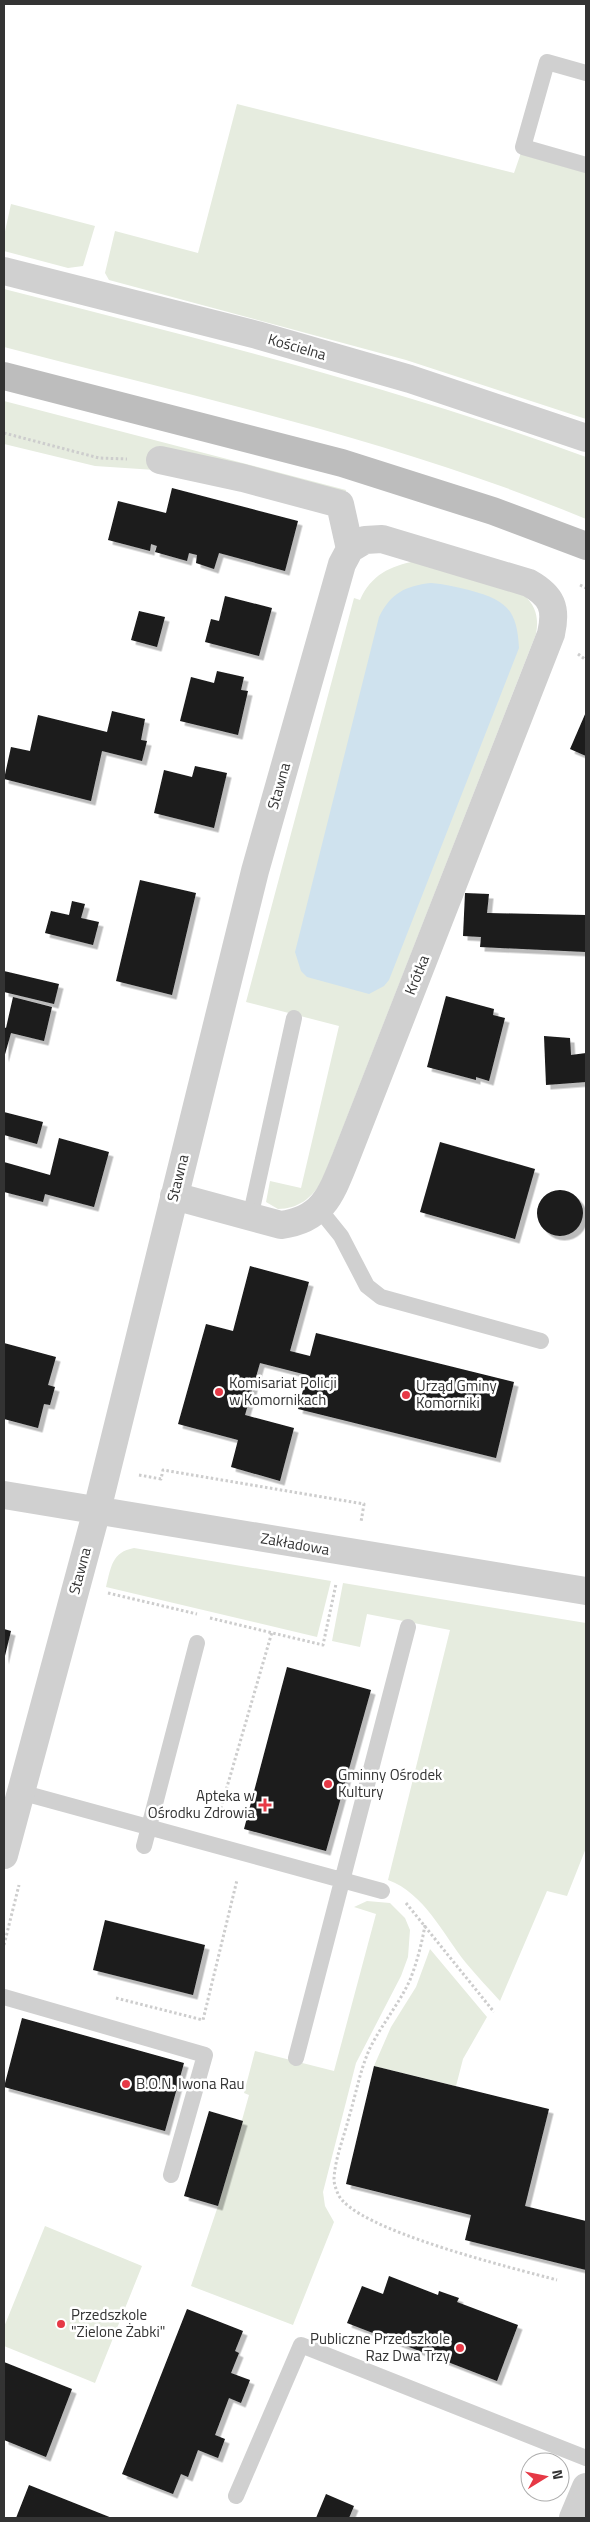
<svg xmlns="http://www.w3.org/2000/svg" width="590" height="2522" font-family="'Titillium Web',sans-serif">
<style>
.green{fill:#e6ecdf}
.water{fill:#cfe2ee}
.building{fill:#1a1a1a;filter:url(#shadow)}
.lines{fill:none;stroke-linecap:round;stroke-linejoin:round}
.path{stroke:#cdcdcd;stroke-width:3;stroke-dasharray:2.5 2.5;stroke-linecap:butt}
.lane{stroke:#d0d0d0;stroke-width:16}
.street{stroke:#d0d0d0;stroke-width:28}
.secondary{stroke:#bdbdbd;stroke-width:28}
.poi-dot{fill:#e63946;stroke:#fff;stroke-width:2}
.labels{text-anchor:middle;stroke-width:5;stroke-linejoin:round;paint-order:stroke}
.street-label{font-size:15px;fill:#333;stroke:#fff}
.poi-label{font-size:15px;fill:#333;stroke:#fff;text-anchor:start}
</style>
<defs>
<filter id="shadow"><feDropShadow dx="4.5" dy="4.5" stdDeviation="0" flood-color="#0004"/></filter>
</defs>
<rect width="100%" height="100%" fill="#fff"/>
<path class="green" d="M237,104L514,173L523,147L586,165V419L406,360L109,280L105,273L115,231L198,253Z
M11,204L95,226L83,266L68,268L4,251V236Z
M4,289C199,339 396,387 586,457V519C399,441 199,398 4,347Z
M4,401L346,490L345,497L155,470L95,466L4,444Z
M416,561L524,595C536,606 539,618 536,634L322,1181C312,1198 298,1209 278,1209L266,1202L270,1181L301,1188L339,1026L246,1002L354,598L360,600C371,575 390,566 416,561Z
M134,1548L331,1581L317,1637L106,1587C111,1567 112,1552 134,1548Z
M343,1583L586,1623V1848L567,1896L547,1891L500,2001C489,1989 477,1976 466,1963C443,1934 424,1893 388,1880L450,1630L367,1614L360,1647L332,1641Z
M367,1901L390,1903L405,1918L410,1930L408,1957L401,1976L356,2063L323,2192L325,2206L334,2222L293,2325L191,2286L218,2206L249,2095L244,2093L255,2051L334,2071L376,1914L354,1907Z
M430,1949L487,2017L463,2059L456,2086L374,2066L391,2027L416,1987Z
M45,2226L142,2266L95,2383L4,2346V2327Z"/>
<path class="water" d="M431,583C444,584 456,587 469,590C506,600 517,609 519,648L389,980L384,986L369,994L307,977L301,971L295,952L379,617C391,593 405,586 431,583Z"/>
<path class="building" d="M172,488L298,521L285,571L219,553L214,569L196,563L197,555L189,553L187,561L155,552L157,546L151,544L150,551L108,540L118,501L166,513Z
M225,596L272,608L259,656L205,642L211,619L219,621Z
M139,611L165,617L157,647L131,640Z
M217,671L244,677L241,690L248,691L238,735L180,721L191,677L214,683Z
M112,711L145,719L141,740L147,741L142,761L102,751L91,801L4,779L11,747L30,751L38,715L107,732Z
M586,712V756L570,749Z
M195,766L227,773L214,828L154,813L164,770L192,777Z
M140,880L196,893L172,995L116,981Z
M465,893L489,894L487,913L586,915V952L480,947L481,937L463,936Z
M72,901L85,904L81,918L99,922L93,945L45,933L51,911L69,915Z
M4,971L59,984L54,1004L4,992Z
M446,996L494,1009L493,1015L505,1018L489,1081L476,1077V1080L427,1067Z
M13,997L52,1007L44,1041L11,1033L4,1058V1027L6,1028Z
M544,1036L570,1038L571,1055L586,1053V1082L546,1085Z
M4,1112L43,1122L37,1144L4,1135Z
M59,1138L109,1152L94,1207L45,1194L43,1202L4,1192V1162L50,1175Z
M440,1142L535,1169L515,1239L420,1212Z
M537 1213a23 23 0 1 1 46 0a23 23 0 1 1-46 0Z
M250,1266L309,1282L290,1351L310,1356L316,1333L514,1382L496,1458L298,1409L307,1375L260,1363L245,1415L294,1428L280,1481L231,1467L238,1440L178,1424L206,1324L233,1331Z
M4,1343L56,1357L48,1385L55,1387L50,1405L44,1404L38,1428L4,1419Z
M4,1629L11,1631L4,1660Z
M287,1667L371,1690L326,1851L244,1829Z
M105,1920L205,1945L193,1995L93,1970Z
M22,2018L184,2063L165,2131L4,2087Z
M374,2066L549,2109L525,2206L586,2221V2270L465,2240L471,2215L346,2184Z
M209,2111L243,2121L218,2206L184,2196Z
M389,2276L438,2295L439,2291L459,2298L457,2302L518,2325L497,2381L347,2323L362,2286L383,2294Z
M187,2309L243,2331L235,2351L239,2353L231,2373L250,2380L241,2403L229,2398L215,2435L225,2439L218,2458L198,2450L188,2477L181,2474L173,2494L122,2474Z
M4,2362L72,2389L46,2457L4,2440Z
M29,2485L112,2518H16Z
M326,2494L354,2506L349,2518H316Z"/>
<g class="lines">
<path class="path" d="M4,433L99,458L127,459
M580,585L586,588
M578,654L586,660
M139,1475L161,1479L163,1470L364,1504L361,1522
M108,1593L197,1614
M210,1618L323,1645L336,1584
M218,1818L272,1632
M406,1903L494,2012
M425,1925C422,1943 417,1962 410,1980C399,2004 382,2024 370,2048C360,2070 356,2094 349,2117C344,2137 335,2158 334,2179C334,2184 336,2189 338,2194C354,2230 517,2269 557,2280
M4,1945L19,1885
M116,1998L203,2020L237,1880"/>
<path class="lane" d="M586,73L547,62L523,147L586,165
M320,1210L341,1236L367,1286L381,1297L541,1341
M250,1218L294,1018
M20,1792L382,1891
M144,1846L197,1643
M4,1997L205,2055L171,2175
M296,2058L408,1627
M236,2496L301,2345L586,2458"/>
<path class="street" d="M4,271L257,335L410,379L586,438
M174,1196L281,1225C322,1220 331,1195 345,1160L551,634C557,608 552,596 529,583L382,539L365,540L350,549
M4,1495L586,1591
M4,1855L97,1510L255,871L342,564L350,549L340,504L243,478L160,460
M573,2518L586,2487"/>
<path class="secondary" d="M4,376L342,463L493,511L586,546"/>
</g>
<g class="poi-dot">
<circle cx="219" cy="1392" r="5"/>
<circle cx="406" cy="1395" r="5"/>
<circle cx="328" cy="1784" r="5"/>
<path d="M262.5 1797.5h5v5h5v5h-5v5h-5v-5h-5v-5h5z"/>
<circle cx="126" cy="2084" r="5"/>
<circle cx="61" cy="2324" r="5"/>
<circle cx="460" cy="2348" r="5"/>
</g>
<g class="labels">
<g class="street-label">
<text transform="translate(297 347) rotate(16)" y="5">Kościelna</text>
<text transform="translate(279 786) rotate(-74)" y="5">Stawna</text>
<text transform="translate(417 975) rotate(-68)" y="5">Krótka</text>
<text transform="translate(178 1178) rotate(-76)" y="5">Stawna</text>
<text transform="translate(295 1544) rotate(10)" y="5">Zakładowa</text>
<text transform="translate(80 1571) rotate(-75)" y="5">Stawna</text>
</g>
<g class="poi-label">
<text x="229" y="1388">Komisariat Policji<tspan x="229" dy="17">w Komornikach</tspan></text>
<text x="416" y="1391">Urząd Gminy<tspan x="416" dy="17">Komorniki</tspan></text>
<text x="338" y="1780">Gminny Ośrodek<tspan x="338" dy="17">Kultury</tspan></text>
<text x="255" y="1801" text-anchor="end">Apteka w<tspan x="255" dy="17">Ośrodku Zdrowia</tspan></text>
<text x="136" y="2089">B.O.N. Iwona Rau</text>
<text x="71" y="2320">Przedszkole<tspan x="71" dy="17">"Zielone Żabki"</tspan></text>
<text x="450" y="2344" text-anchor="end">Publiczne Przedszkole<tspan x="450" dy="17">Raz Dwa Trzy</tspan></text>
</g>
</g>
<rect width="590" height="2522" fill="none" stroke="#333333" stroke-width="10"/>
<g transform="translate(545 2477) rotate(80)"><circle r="24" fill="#ffffff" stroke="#adadad"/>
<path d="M0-4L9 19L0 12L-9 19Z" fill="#e63946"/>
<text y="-8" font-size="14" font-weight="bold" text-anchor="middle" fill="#333333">N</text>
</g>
</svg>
